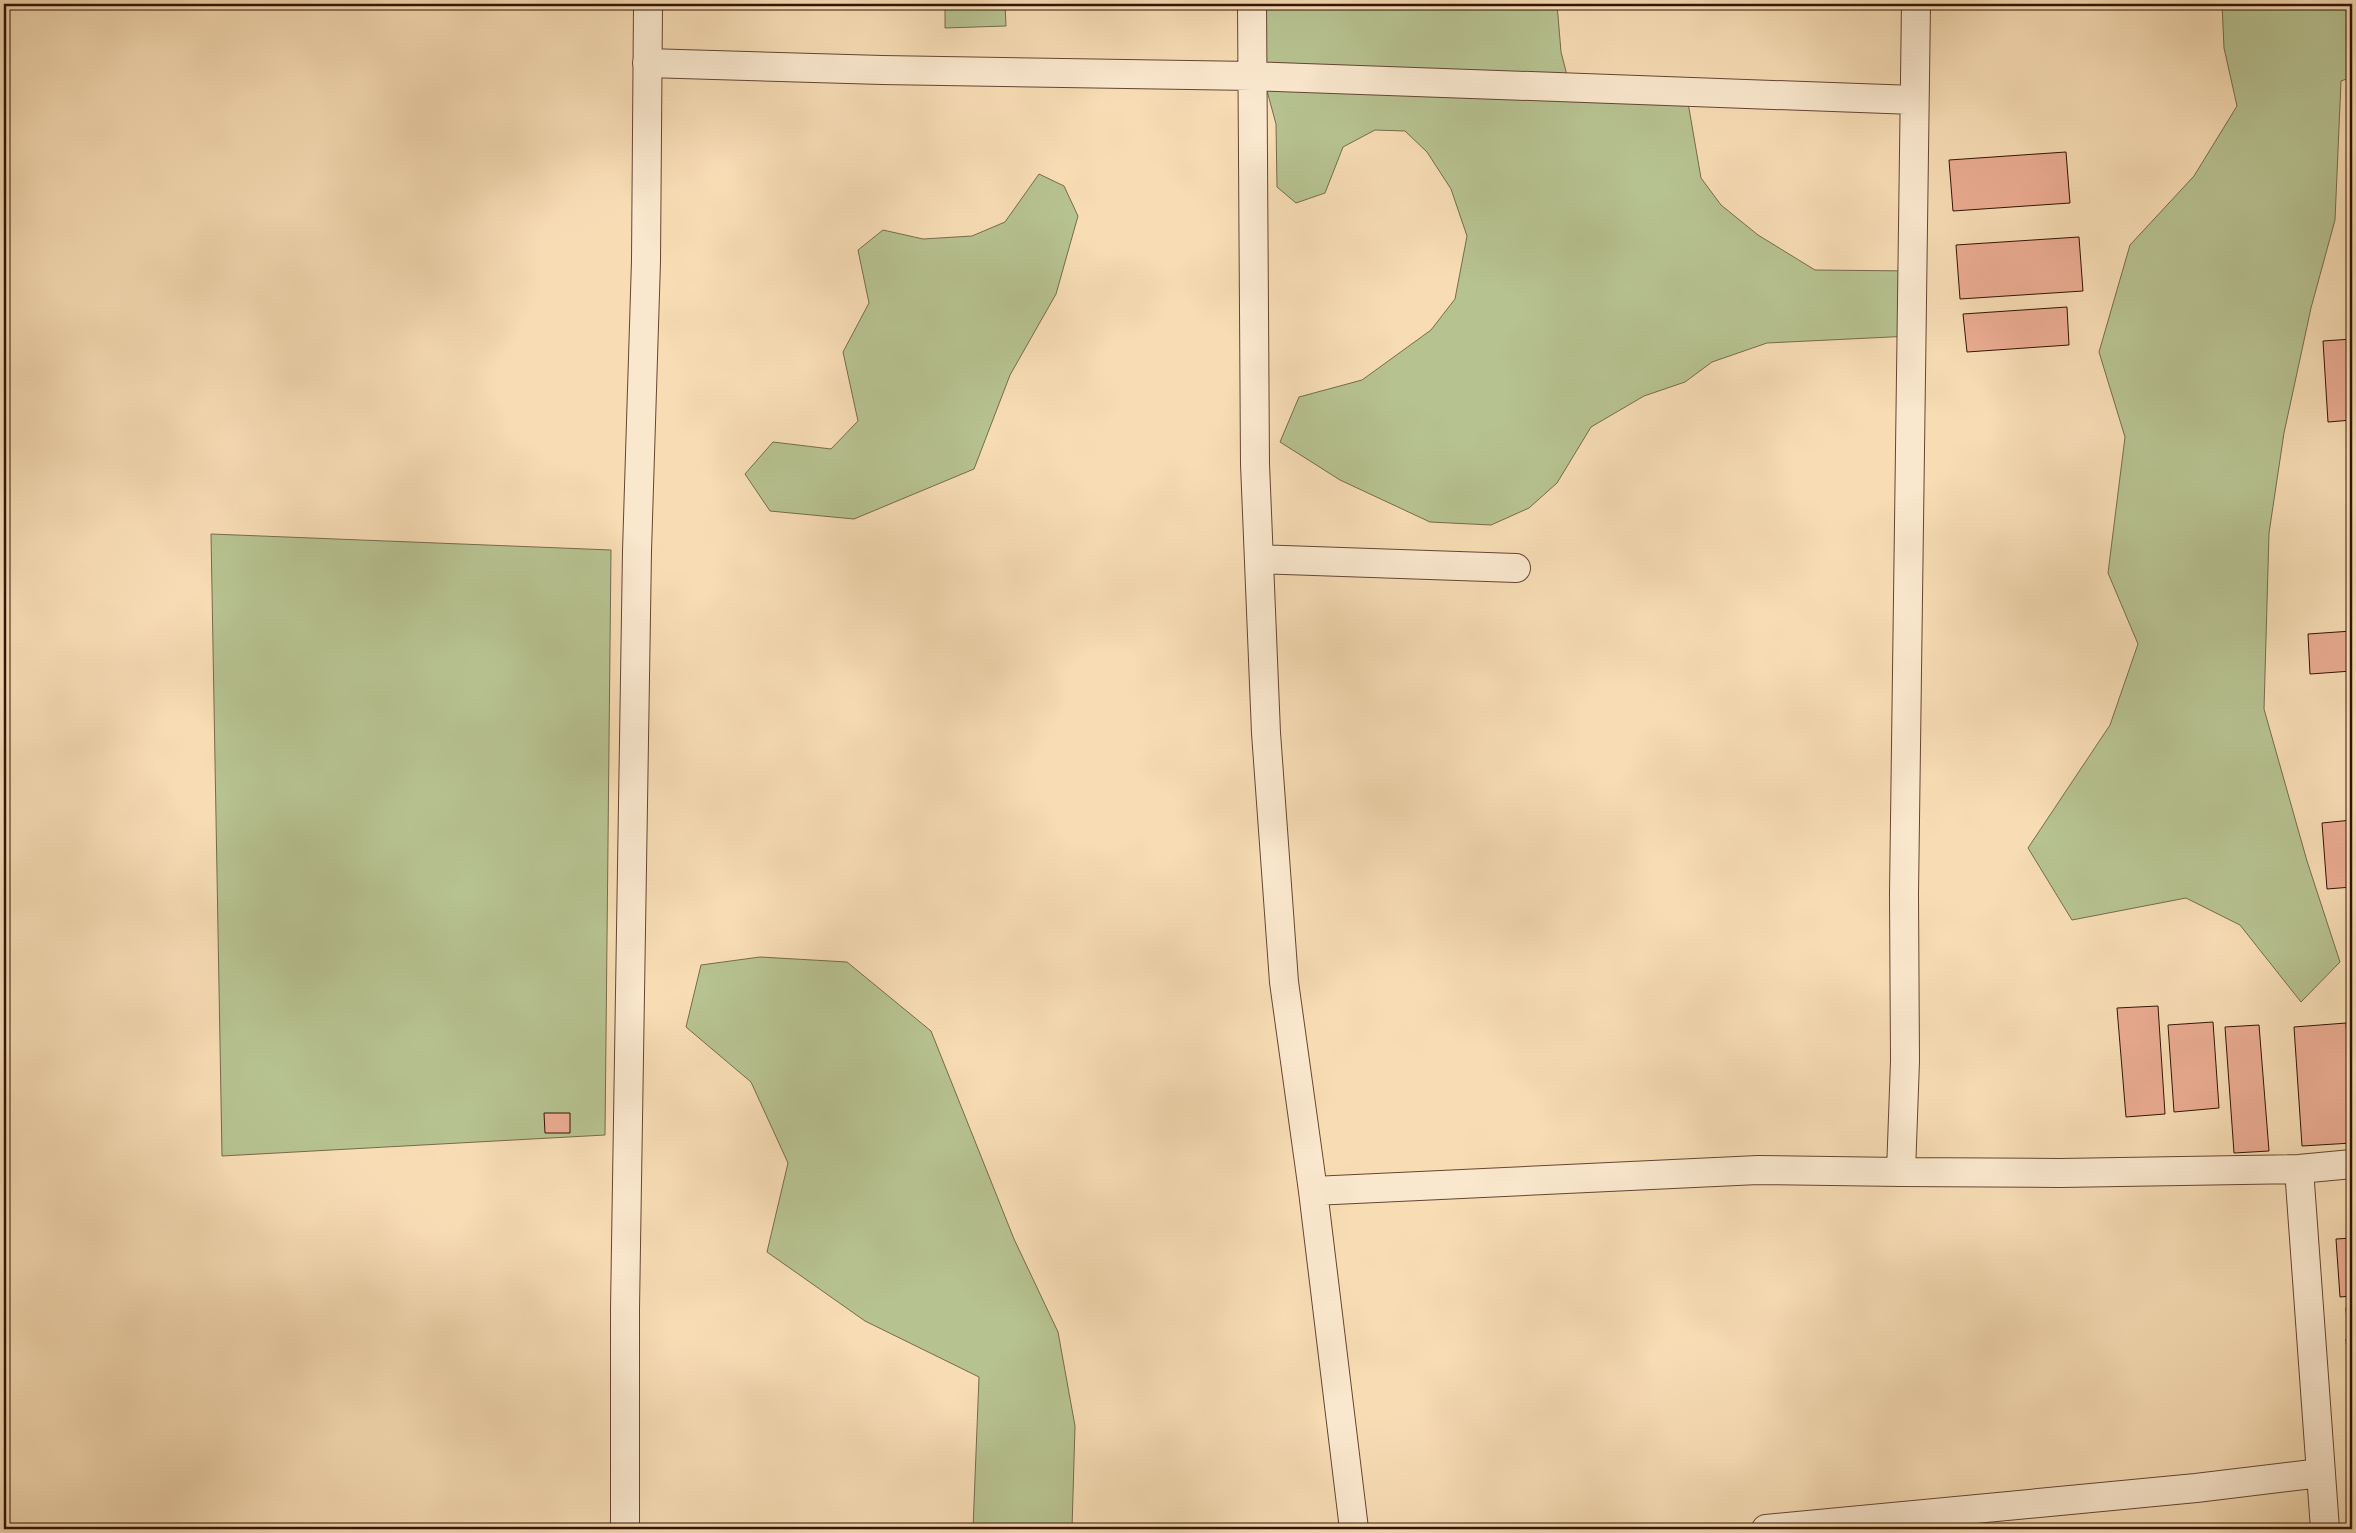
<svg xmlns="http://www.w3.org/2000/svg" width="2356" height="1533" font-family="'IM FELL French Canon',serif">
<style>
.green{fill:#b7c291;stroke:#766b4b}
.building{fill:#ebac92;stroke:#341405}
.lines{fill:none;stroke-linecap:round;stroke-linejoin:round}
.minor-casing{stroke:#654631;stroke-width:30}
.minor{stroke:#fae8ce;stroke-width:28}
</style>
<rect width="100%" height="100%" fill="#f7dcb4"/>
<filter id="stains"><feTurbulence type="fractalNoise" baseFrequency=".004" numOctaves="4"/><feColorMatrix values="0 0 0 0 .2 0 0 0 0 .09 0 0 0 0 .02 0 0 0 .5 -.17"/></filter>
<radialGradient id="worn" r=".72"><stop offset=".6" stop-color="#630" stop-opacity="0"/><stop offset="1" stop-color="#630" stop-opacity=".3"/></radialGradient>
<path class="green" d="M945,4H1005L1006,26L945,28Z
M1252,4H1557L1561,52L1570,87L1686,91L1701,178L1721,205L1758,235L1815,270L1912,271L1911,336L1767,343L1712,362L1685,382L1644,396L1591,427L1557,483L1529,508L1491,525L1430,522L1340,480L1280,442L1299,397L1362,380L1431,330L1455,299L1467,236L1451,189L1427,152L1405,131L1375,130L1343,147L1325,193L1296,203L1277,187L1276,124L1252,35Z
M2222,4H2352V77L2341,81L2335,220L2311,308L2284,433L2269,533L2264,709L2307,861L2340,962L2301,1002L2240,925L2186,898L2072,920L2028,848L2110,725L2138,644L2108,573L2125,437L2099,352L2130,245L2194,176L2237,106L2224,48Z
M1039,174L1064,186L1078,216L1056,294L1010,375L974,469L854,519L770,511L745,474L773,442L831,449L858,421L843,352L869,303L858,250L883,230L923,239L972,236L1005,222Z
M211,534L611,550L605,1135L222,1156Z
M760,957L847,962L931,1031L1014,1239L1058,1332L1075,1426L1072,1529H973L979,1377L865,1321L767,1252L788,1163L751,1082L686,1027L701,965Z"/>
<path class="building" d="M2066,152L2070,203L1953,211L1949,160Z
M2079,237L2083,291L1960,299L1956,245Z
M2067,307L2069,345L1967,352L1963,314Z
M2352,339V420L2328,422L2323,341Z
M2352,631V671L2310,674L2308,634Z
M2352,820V887L2327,889L2322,823Z
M2158,1006L2165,1114L2126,1117L2117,1008Z
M2213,1022L2219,1108L2174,1112L2168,1025Z
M2346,1023L2352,1105V1143L2302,1146L2294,1027Z
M2259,1025L2269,1151L2234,1153L2225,1027Z
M544,1113H570V1133H545Z
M2352,1238V1296L2340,1297L2336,1239Z
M2352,1307V1336H2348L2346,1308Z
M2346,1339H2352V1366H2348Z
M2350,1377H2352V1404Z
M2350,1436H2352V1466Z"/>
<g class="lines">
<defs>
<path id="minor" d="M1252,4L1255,464L1266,733L1284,982L1313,1191L1354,1529
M1916,4L1904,894L1905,1061L1901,1172L2060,1173L2299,1169L2352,1164
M647,63L882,70L1252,76L1914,100
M1259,559L1516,568
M2299,1169L2325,1529
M1313,1191L1758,1170L1901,1172
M625,1529V1309L637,551L646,261L648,4
M1766,1529L2196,1488L2321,1473"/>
</defs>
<use href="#minor" class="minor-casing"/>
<use href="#minor" class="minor"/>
</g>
<rect width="2356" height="1533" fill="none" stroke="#f7dcb4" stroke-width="20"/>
<rect x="5" y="5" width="2346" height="1523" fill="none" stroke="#341405" stroke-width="2.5"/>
<rect x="10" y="10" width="2336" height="1513" fill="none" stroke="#341405"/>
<rect width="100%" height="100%" filter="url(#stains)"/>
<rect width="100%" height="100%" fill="url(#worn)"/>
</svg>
